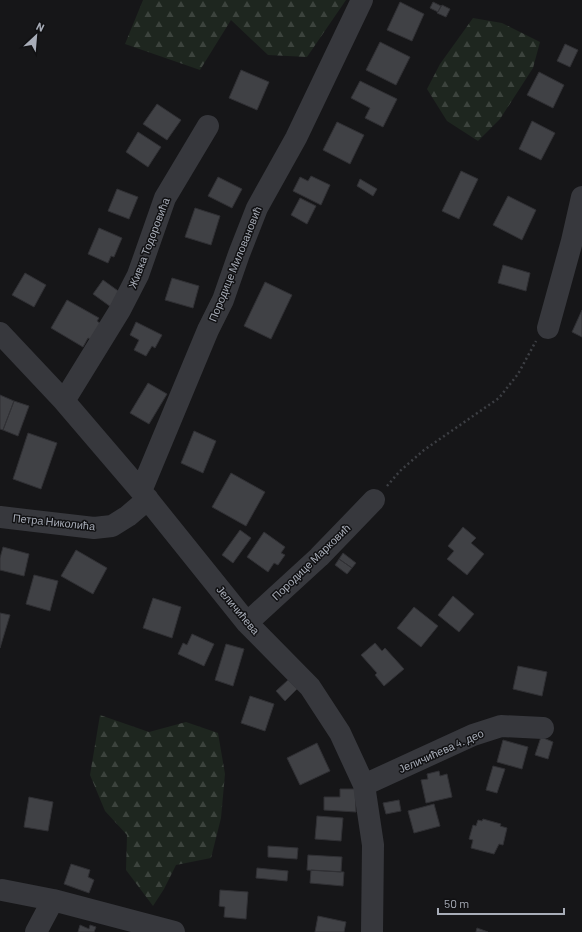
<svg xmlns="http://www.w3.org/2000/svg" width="582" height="932" font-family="Barlow,sans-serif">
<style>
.forest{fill:url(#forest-firs)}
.building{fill:#404145;stroke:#303034}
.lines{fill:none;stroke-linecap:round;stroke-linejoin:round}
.path{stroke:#3d3f44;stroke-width:2.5;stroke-dasharray:2 3;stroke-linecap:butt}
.minor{stroke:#37383d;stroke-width:22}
.labels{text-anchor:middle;stroke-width:3;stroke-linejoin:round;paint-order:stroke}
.street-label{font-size:11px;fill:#a8adb8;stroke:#111113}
</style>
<defs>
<pattern id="forest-firs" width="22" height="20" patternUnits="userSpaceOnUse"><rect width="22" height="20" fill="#1e261f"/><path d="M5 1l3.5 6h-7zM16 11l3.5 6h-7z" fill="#3c433d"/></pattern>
</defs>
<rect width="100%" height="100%" fill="#161618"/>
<path class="forest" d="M143,0H346L307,57L268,55L231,20L200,70L125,44Z
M473,18L502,23L540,42L533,68L500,119L478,141L447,121L427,89L440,64Z
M100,715L149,732L186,722L218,733L225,774L221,818L211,858L176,865L164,889L153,906L126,870L127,835L105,811L90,775Z"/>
<path class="building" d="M400,2L424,14L412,41L387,30Z
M433,2L441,6L438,12L430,8Z
M442,5L450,9L446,17L437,13Z
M380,42L410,57L396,85L366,70Z
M565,44L578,50L570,67L557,61Z
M241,70L269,82L257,110L229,98Z
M539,72L564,85L553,108L527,95Z
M360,81L397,99L383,127L365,118L370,108L351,98Z
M157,104L181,120L167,140L143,124Z
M532,121L555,133L541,160L519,149Z
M337,122L364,135L350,164L323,150Z
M138,132L161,147L148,167L126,152Z
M461,171L478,179L459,219L442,211Z
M311,176L330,185L321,205L293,191L300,177L308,181Z
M218,177L242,189L232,208L208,196Z
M360,179L377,189L373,196L357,186Z
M117,189L138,197L129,219L108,211Z
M508,196L536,210L522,240L493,225Z
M300,198L316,206L307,224L291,215Z
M195,208L220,216L211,245L185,237Z
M99,228L122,238L114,257L111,256L108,263L88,254Z
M503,265L530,273L526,291L498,283Z
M25,273L46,285L34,307L12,295Z
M172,278L199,286L193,308L165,300Z
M103,280L121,293L111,307L93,294Z
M265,282L292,295L271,339L244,326Z
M67,300L99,318L97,321L101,324L92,340L88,338L83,347L51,328Z
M582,310V337L572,332Z
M136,322L162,335L155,348L152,346L146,356L134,350L139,340L130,335Z
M148,383L167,394L149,424L130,413Z
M0,395L14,401L3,430L0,429Z
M14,401L29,406L18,436L3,430Z
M194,431L216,441L203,473L181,463Z
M28,433L57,443L41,489L13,479Z
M231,473L265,492L246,526L212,507Z
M463,527L476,538L471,543L484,554L467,575L447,559L454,551L448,546Z
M240,530L251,538L233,563L222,555Z
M264,532L285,547L281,553L285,555L278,565L274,563L268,572L247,557Z
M3,547L29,554L24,576L0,570V558Z
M76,550L107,568L93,594L61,576Z
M343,553L356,563L352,568L339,559Z
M339,559L352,568L347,574L335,565Z
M34,575L58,581L50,611L26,604Z
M453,596L474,614L459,632L438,615Z
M153,598L181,607L172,638L143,628Z
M414,607L438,626L421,647L397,628Z
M0,613L10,615L0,648Z
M192,634L214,644L204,666L178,654L183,643L187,645Z
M375,643L382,651L385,648L404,669L384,686L375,675L377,673L361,655Z
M226,644L244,649L233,686L215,680Z
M518,666L547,672L542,696L513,689Z
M288,680L297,689L285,701L276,691Z
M250,696L274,704L265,731L241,723Z
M541,737L553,742L548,759L535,755Z
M503,740L528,747L522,769L497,762Z
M317,743L330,771L300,785L287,758Z
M493,766L505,769L497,793L486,790Z
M439,771L440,776L447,774L452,797L426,803L421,780L428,779L427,774Z
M340,789H355L356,812L324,810V797H340Z
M29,797L53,802L48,831L24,827Z
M399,800L401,811L386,814L383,803Z
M434,804L440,826L414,833L408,811Z
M317,816L343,818L341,841L315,839Z
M483,819L501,824L500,826L507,828L503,845L499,844L494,854L471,848L473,840L469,839L473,825L476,826L478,820L482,821Z
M268,846L298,848L297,859L268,857Z
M308,855L342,857L341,872L307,870Z
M71,864L90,870L88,877L94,880L89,893L64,884Z
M257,868L288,871L287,881L256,878Z
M311,870L344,872L343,886L310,883Z
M220,890L248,892L246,919L224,917L225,907L219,906Z
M318,916L346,922L344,932H315Z
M80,925L89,929L90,925L96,927L94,932H78Z
M477,928L488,932H476Z"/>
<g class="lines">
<path class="path" d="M387,486L400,471L424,450L499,398L518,374L536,341"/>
<path class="minor" d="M548,328L572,241L582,197
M0,333L64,401L141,491L247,623L310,687L340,733L364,785L373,845L372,932
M64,401L120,310L138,275L165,198L208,126
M141,491L193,366L208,330L223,300L239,254L257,208L296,138L362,0
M0,517L94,528L112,526L128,516L148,499
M247,623L319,557L374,500
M364,785L473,735L501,726L543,728
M2,890L53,900L174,932
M36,932L53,900"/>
</g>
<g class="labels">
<g class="street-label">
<text transform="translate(149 243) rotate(-69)" y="4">Живка Тодоровића</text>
<text transform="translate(235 264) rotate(-68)" y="4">Породице Миловановић</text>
<text transform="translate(54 522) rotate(6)" y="4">Петра Николића</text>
<text transform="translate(311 562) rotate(-44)" y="4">Породице Марковић</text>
<text transform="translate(238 610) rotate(50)" y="4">Јеличићева</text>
<text transform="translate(441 751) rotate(-24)" y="4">Јеличићева 4. део</text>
</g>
</g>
<g transform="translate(36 36) rotate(26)" stroke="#111113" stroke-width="3" paint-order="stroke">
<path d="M0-3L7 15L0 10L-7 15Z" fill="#a8adb8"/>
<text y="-6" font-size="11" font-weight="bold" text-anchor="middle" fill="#a8adb8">N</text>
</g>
<path d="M438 908v6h126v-6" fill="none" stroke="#a8adb8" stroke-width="2"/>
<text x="444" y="908" font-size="12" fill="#a8adb8" stroke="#111113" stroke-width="3" paint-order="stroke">50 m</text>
</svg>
